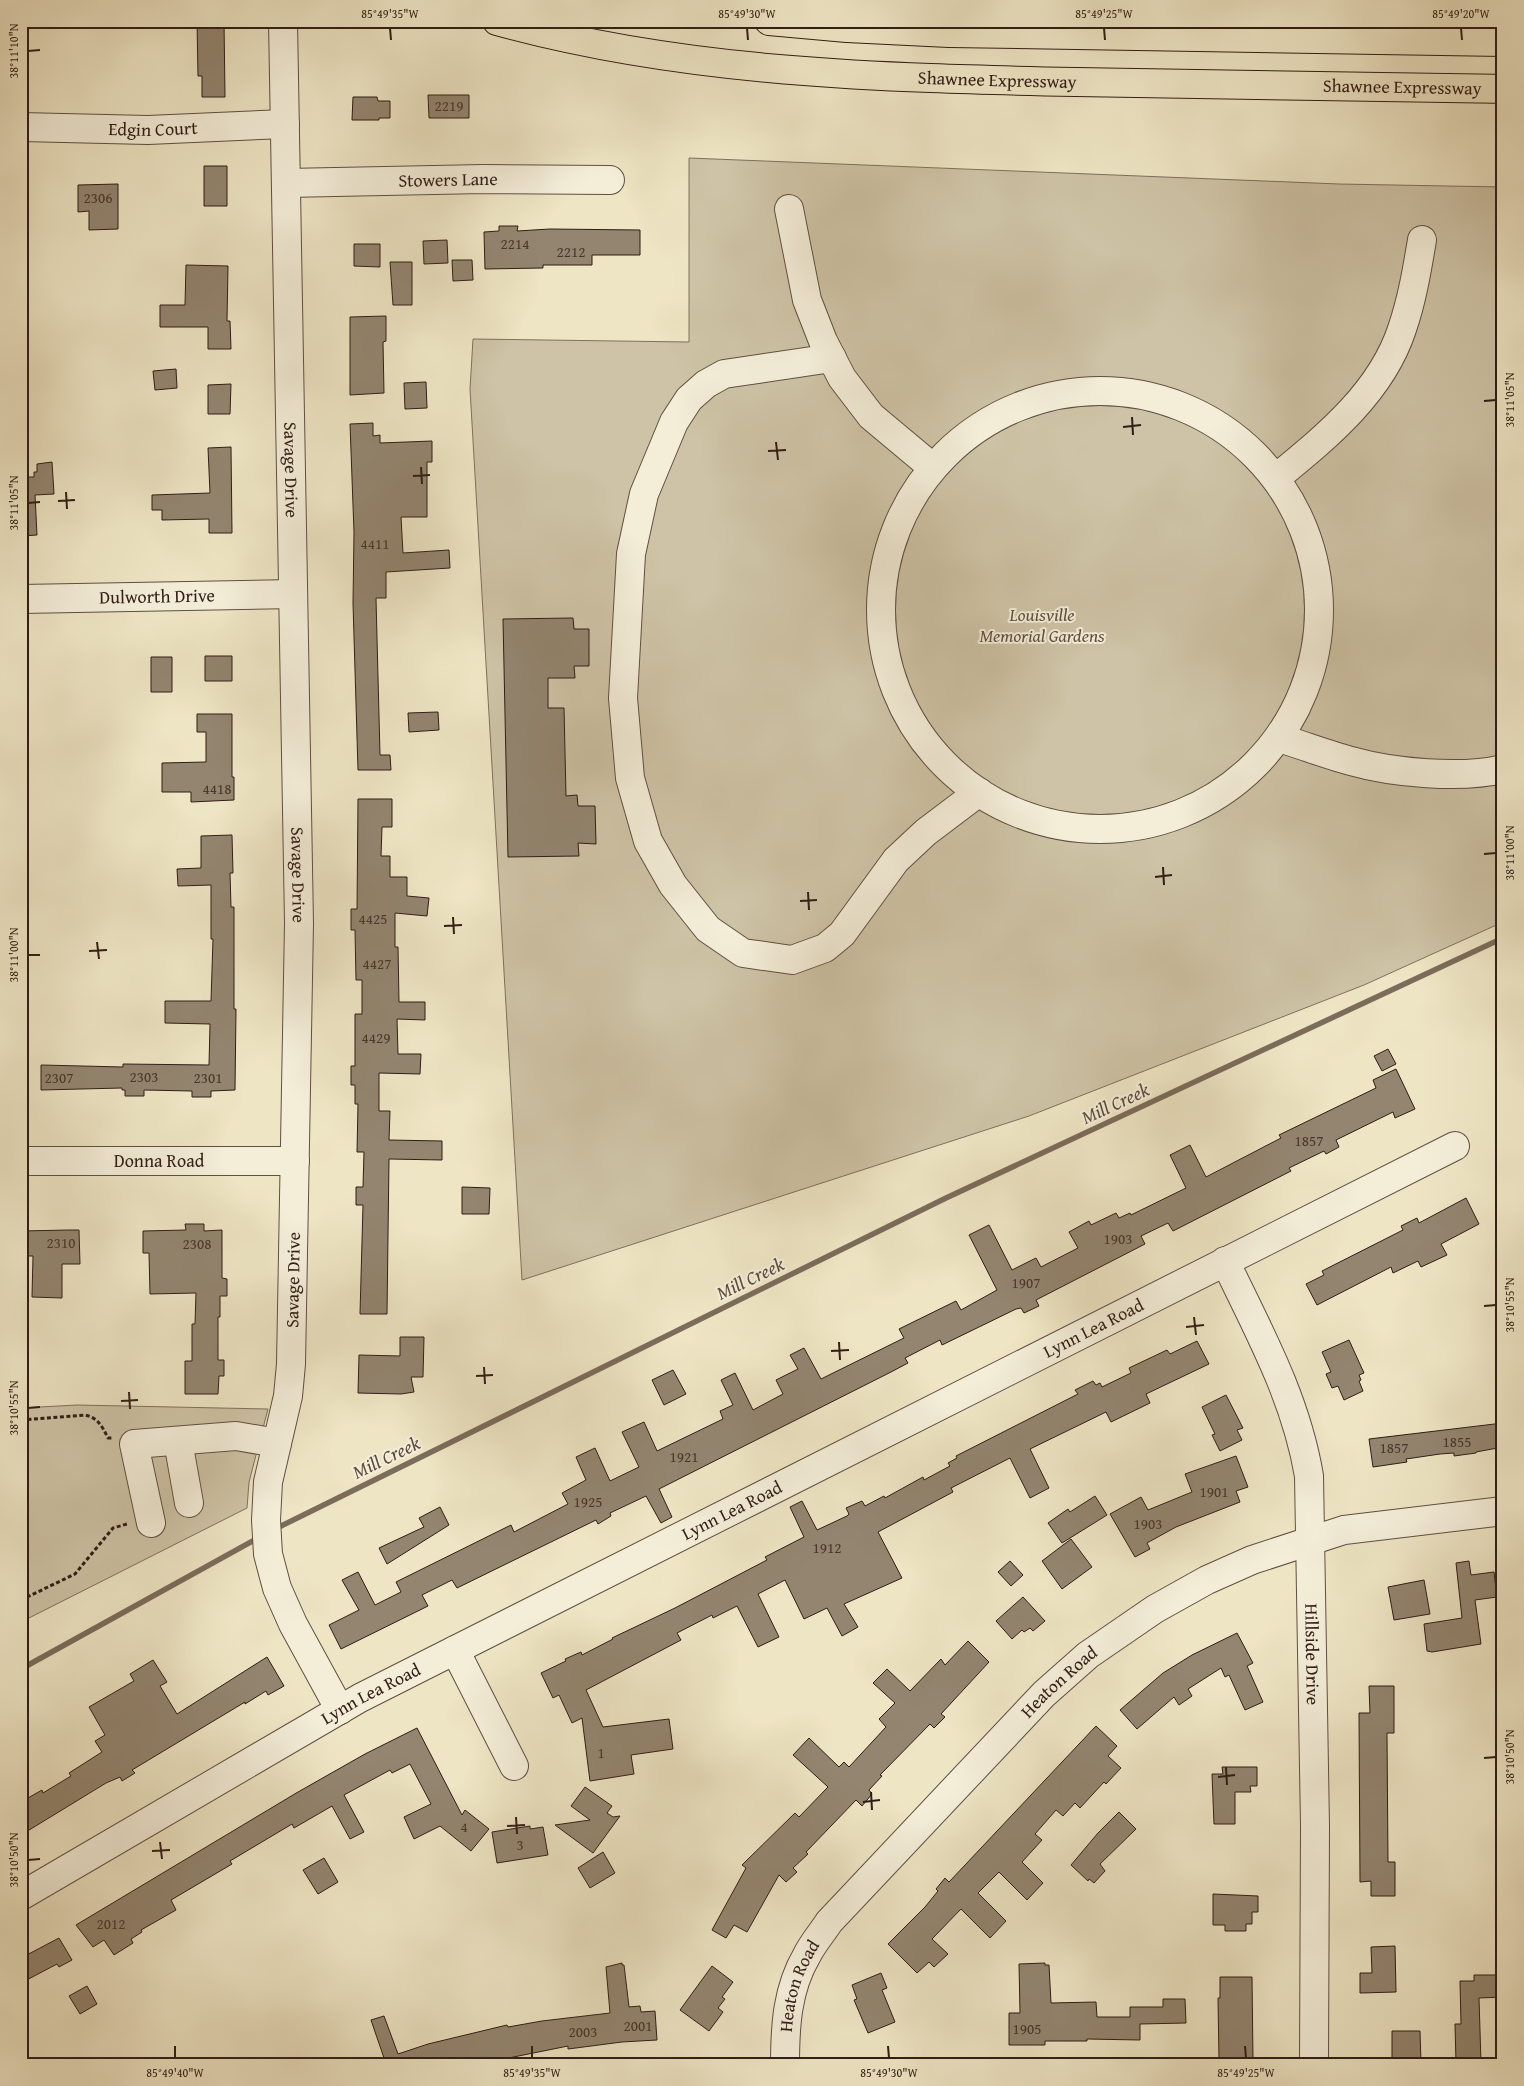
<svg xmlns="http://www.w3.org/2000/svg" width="1524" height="2086" font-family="'Gentium Book Plus',serif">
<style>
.green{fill:#cec3a6;stroke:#7f705e}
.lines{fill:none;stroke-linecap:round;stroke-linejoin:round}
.stream{stroke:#7b6c5b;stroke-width:5.5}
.building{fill:#938570;stroke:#301d16}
.minor-casing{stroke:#604f42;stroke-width:30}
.highway-casing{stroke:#301d16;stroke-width:30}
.path{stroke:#301d16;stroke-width:3;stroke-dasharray:4 2.5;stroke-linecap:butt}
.minor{stroke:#f4eed9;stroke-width:28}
.highway{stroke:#eee5c4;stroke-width:28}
.ticks{fill:none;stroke:#301d16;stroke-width:2}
.labels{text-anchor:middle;stroke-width:4;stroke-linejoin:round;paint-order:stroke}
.number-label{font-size:15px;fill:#49372c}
.street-label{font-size:18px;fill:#301d16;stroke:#f4eed9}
.park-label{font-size:18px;font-style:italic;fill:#5f4f41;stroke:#f4eed9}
.water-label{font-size:19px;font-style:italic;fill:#5c4b3e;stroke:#f4eed9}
.neatline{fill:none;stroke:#301d16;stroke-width:2}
.ticks-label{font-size:12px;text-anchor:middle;fill:#301d16}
</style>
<rect width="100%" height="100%" fill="#eee5c4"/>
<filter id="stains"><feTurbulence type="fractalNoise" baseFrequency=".004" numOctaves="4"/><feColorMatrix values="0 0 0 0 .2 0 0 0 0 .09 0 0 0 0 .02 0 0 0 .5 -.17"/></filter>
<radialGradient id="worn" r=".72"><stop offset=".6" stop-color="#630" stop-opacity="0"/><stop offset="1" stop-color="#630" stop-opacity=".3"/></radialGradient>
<path class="green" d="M689,158L1339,184L1503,187V922L1364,985L1029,1116L522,1280L470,389L473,339L689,342Z
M77,1405L268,1409L249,1482L247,1508L21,1622V1408Z"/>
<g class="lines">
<path class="stream" d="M275,1529L946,1198L1503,938
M21,1669L260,1537"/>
</g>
<path class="building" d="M197,21H224L225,97H202V76H198Z
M428,95H469V118H429Z
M353,97H377L378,101H390V118H379V120H352Z
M204,166H227V206H204Z
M118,184V229L89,230V211L78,212V185Z
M499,226H518L517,231L550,229L640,230V255H592V265H543V268L485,269L484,232L499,231Z
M447,240L448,263L424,264L423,241Z
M354,244H380V267L354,266Z
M452,260H472L473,280L453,281Z
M390,262H412V305H393Z
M186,265L228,266L227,321H230L231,349H208V327H160V305H185Z
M386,316V341L383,342L384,393L350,395V317Z
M176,369L177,388L155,390L153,371Z
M426,382L427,408L405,409L404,383Z
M231,384L230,414H208V385Z
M373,423V436L380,435V443L432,441V462H427V517H401L403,553L449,550L450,568L386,572V598H376L377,638L380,755H390L391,770H358L353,603L354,532L350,424Z
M231,447L232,533H209V519L162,520V510H152V495L210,493L208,448Z
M52,462L54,494L35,495L37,535L21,536V477H34V472H37V464Z
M573,618L574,629H589V666H574L575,678H548V708H564L566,796L577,795L578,806H595L596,844L578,843L579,856L508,857L503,619Z
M205,656H232V681H205Z
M151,657H172V692H151Z
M438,712L439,730L409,732L408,713Z
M197,714H232V777H234V800L191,802V792H162V763L206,762V732H197Z
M358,799H392V827H382L381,856H390V877H407V896L429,898L427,916L395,913V947H398L399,1002H425V1020L397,1019L398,1054H421L420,1074L379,1073V1111H390L389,1140L442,1141V1160L389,1159L387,1314H360L363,1205H356V1187H363L364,1152H357L358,1104H355V1085H351V1066H355V1014H362V980H356L355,930H351V909H357Z
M232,835L233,873H230L231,907H234V1009H236L235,1090L211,1091V1097H192V1091L144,1090V1096H125V1090H122V1088L41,1090V1065L123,1067V1064L209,1065L210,1024L165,1023V1001H211L213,939H211V885L178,886L177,869L201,868V836Z
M1388,1049L1396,1064L1382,1071L1374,1056Z
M1396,1069L1415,1109L1395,1118L1393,1112L1336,1140L1339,1147L1326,1154L1324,1151L1289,1168L1291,1171L1173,1231L1168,1223L1141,1236L1145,1244L1036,1300L1039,1306L1024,1313L1021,1308L1016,1309L942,1345L940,1340L905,1358L908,1363L891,1372L659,1489L672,1517L661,1523L646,1496L610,1513L611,1516L598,1524L596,1520L457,1588L452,1580L422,1595L428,1606L341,1649L329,1625L359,1610L342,1580L358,1572L375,1605L401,1592L396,1582L511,1525L514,1532L568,1504L562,1493L586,1480L576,1457L595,1448L610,1481L639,1467L622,1432L644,1422L657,1451L723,1419L720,1411L733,1405L721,1380L735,1373L753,1410L783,1394L776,1380L798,1369L790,1355L804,1348L821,1379L904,1338L899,1329L956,1301L961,1310L997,1290L969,1235L989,1225L1012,1270L1036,1258L1041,1267L1078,1248L1069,1232L1089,1221L1091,1225L1116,1213L1119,1218L1130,1213L1131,1215L1186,1188L1170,1155L1190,1145L1206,1177L1281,1138L1279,1135L1376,1088L1373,1080Z
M462,1187L490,1188L489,1214H462Z
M1466,1198L1479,1224L1441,1244L1447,1255L1421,1267L1418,1261L1393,1273L1391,1267L1317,1305L1306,1284L1324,1275L1322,1271L1403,1230L1401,1226L1417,1218L1419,1223Z
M185,1224H204V1231L222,1230V1278L227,1279V1296H220V1317H218V1360H224V1376H219L218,1394H185V1361H192V1324H195L196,1293L150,1294L149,1253H143V1231L186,1230Z
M69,1230H79L80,1264H62V1298L32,1297L33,1256H21V1231Z
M400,1337H424L423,1377H411L414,1392L401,1394L358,1393L359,1355L400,1356Z
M1349,1340L1364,1373L1359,1375L1361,1380L1359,1381L1363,1391L1344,1400L1338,1386L1332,1388L1326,1374L1331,1372L1322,1352Z
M1197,1341L1209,1364L1146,1394L1150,1403L1111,1422L1106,1412L1030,1449L1049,1488L1030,1498L1010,1458L951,1488L953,1492L878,1532L902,1578L844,1604L858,1627L842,1636L827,1608L804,1619L785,1580L758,1594L779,1637L758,1647L737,1606L713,1618L712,1615L677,1633L681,1640L586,1690L603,1727L669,1719L673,1749L631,1755L634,1774L590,1781L582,1718L572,1723L559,1695L553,1698L541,1673L566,1661L565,1659L581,1652L582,1655L613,1639L612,1638L675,1608L767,1560L765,1557L804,1537L790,1507L802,1501L817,1530L847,1516L849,1514L846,1508L862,1501L865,1506L884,1496L885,1498L923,1477L924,1480L950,1466L948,1463L957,1458L956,1456L1078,1394L1075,1390L1093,1381L1096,1385L1100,1383L1102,1387L1131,1373L1129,1368L1167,1350L1170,1354Z
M673,1370L686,1394L664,1405L652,1380Z
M1226,1395L1243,1428L1237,1430L1242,1440L1220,1451L1212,1435L1215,1434L1202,1407Z
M1503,1423V1447L1476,1452V1453L1454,1456V1453L1440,1454L1406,1459L1407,1462L1373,1467L1369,1439Z
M1236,1456L1248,1487L1236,1491L1240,1502L1176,1527L1147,1543L1150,1549L1135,1557L1110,1514L1141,1497L1148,1510L1192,1492L1185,1474Z
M1095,1496L1107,1515L1062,1543L1048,1523L1068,1509L1070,1512Z
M440,1507L449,1525L387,1564L379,1548L424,1527L419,1518Z
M1071,1539L1092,1567L1062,1589L1042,1561Z
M1010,1561L1023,1575L1011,1586L998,1572Z
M1469,1561L1471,1575L1494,1572L1497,1597L1475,1600L1481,1644L1432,1652L1427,1651L1424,1624L1462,1618L1456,1563Z
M1424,1580L1430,1614L1394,1620L1388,1587Z
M1023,1597L1045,1621L1033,1631L1030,1628L1024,1632L1022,1630L1012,1639L996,1621Z
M1237,1633L1253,1663L1247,1666L1263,1702L1245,1710L1229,1675L1225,1677L1221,1668L1188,1689L1192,1696L1179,1705L1174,1697L1137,1729L1120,1710L1163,1673L1192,1655Z
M968,1641L989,1662L941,1714L945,1717L934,1728L930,1724L880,1775L882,1776L869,1790L872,1794L862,1806L856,1800L806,1852L808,1854L793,1868L797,1872L786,1882L779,1875L747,1932L734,1925L726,1938L712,1930L746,1868L742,1865L795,1813L799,1817L828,1787L793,1755L809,1738L839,1767L844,1762L849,1767L886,1727L879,1719L895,1703L873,1683L887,1669L910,1691L941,1659L945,1665Z
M267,1657L284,1686L268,1695L266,1691L245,1704V1702L132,1770L135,1773L122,1781L120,1777L106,1783L21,1835V1802L42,1790L43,1793L71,1776L69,1773L102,1752L95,1741L105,1735L89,1707L134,1681L130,1674L153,1660L167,1682L160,1686L177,1714Z
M1369,1686H1394V1733H1387L1388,1862H1395V1896H1371V1881L1360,1882L1359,1713H1370Z
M1096,1726L1117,1746L1108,1756L1121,1768L1106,1784L1104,1782L1080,1808L1075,1803L1063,1816L1056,1810L1035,1834L1042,1840L1022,1862L1043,1883L1027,1900L999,1872L978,1893L1006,1921L990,1938L961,1909L932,1939L948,1954L934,1967L929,1962L917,1973L888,1944L925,1907L938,1891L936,1889L945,1878L949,1882Z
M417,1728L462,1815L465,1810L489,1829L471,1851L440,1826L414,1839L404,1817L431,1804L410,1764L392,1773L390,1770L344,1795L364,1832L350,1839L332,1806L294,1828L292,1824L230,1861L232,1864L171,1900L176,1910L141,1930L142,1932L131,1939L133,1943L114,1955L104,1940L93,1947L76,1925L298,1792L365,1754Z
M1222,1767H1257V1786H1250L1251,1792H1235V1824H1214L1212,1774H1223Z
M585,1787L612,1806L607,1813L613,1817L620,1816L593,1853L555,1825L590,1820L571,1806Z
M1119,1812L1136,1829L1100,1864L1105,1871L1094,1883L1089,1879L1088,1881L1071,1865L1098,1833Z
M530,1826V1829L543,1827L548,1855L497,1863L492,1832Z
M603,1852L615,1873L590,1888L578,1868Z
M324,1858L338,1882L318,1894L303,1870Z
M1213,1894L1258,1896V1912H1252V1924H1246V1931H1225V1925H1213Z
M59,1938L72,1960L59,1967L57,1964L21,1983V1958Z
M1395,1946L1396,1992L1360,1993V1973H1372L1371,1947Z
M622,1963V1965H624L629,2007L640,2006L641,2012L655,2011L657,2040L622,2042L568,2049V2046L474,2065H374V2061L384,2058L371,2020L384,2016L398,2054L428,2044L507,2025L508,2027L542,2021L610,2013L606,1967Z
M1045,1963V1965H1049L1051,2003L1096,2002L1097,2017H1130V2007H1163V1999H1185L1186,2023L1140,2024V2040L1087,2039V2041H1045V2045H1009V2013H1020L1019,1964Z
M712,1966L733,1982L722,1997L725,1999L718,2008L723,2012L709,2031L680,2010Z
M881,1973L887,1988L882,1990L895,2022L868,2033L854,2000L857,1999L852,1985Z
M1474,1975H1503V1997L1479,1998L1481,2063H1456L1455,2024H1461L1460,1981H1474Z
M1220,1977H1252L1253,2060H1219L1218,1998H1220Z
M87,1986L97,2004L80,2014L69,1996Z
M1392,2031H1420L1421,2064L1392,2065Z"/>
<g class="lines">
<defs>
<g id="minor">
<path id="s1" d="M283,21L299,923L291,1364L288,1396L268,1482L266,1520L268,1554L277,1588L293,1624L340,1710"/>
<path id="s2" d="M21,127L148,130L285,124"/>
<path id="s3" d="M286,183L483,179L610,180"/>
<path d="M789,209L807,300L823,341L842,378L871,416L932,467"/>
<path d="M832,358L724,374L706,384L689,399L674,422L644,494L631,554L623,698L630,778L648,841L673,885L708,929L743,953L792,960L825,948L842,934L896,860L926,832L979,792"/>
<circle cx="1100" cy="610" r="219"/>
<path d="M1276,478C1326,437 1381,393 1402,329C1412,300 1417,270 1422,240"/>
<path id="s4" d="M21,599L293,594"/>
<path d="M1282,739C1305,746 1328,755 1351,761C1393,773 1461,779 1503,769"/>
<path id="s5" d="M21,1161H295"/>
<path id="s6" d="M1225,1261C1259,1332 1296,1398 1309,1476L1315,1826L1314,2065"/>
<path d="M178,1441L189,1503"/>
<path d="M151,1523L134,1444L236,1436L277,1443"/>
<path d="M455,1650L514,1766"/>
<path id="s7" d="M21,1896L360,1698L1455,1146"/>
<path id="s8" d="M785,2065C785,2026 787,1989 807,1955C813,1943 822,1933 829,1922L1044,1694L1088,1655L1155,1609L1207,1580L1252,1560L1344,1530L1503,1511"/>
</g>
<g id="highway">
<path id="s9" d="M497,21C685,73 883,78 1076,82C1219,84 1361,86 1503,89"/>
<path d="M769,21L847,28L949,33L1503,42"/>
</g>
</defs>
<use href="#minor" class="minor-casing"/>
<use href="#highway" class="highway-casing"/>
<path class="path" d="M21,1420L85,1415C98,1418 102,1426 108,1438H112
M21,1600L75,1574L113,1528L127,1524"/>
<use href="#minor" class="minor"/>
<use href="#highway" class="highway"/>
</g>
<path class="ticks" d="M390,28L391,40M747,28L748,40M1104,28L1105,40M1461,28L1462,40M28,51L40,50M1484,401L1496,400M1132,417L1133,435M1123,427L1141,425M776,442L778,460M768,451L786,450M421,467L422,484M413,476L430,475M66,492L67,509M58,501L75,500M28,503L40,502M1484,854L1496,853M1163,867L1164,885M1155,877L1172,875M808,892L809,910M800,901L817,900M453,917L454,934M444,926L462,925M97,942L99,959M89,951L107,950M28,955H40M1484,1306L1496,1305M1194,1317L1196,1335M1186,1327L1204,1325M839,1342L840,1360M831,1351L849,1350M484,1367L485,1384M476,1376L493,1375M129,1392L130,1409M121,1401L138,1400M28,1408L40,1407M1484,1758L1496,1757M1226,1767L1227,1785M1218,1777L1235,1775M871,1792L872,1810M863,1802L880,1800M516,1817L517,1834M507,1826L525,1825M160,1842L162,1859M152,1851L170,1850M28,1860L40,1859M175,2046V2058M532,2046V2058M888,2046L889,2058M1245,2046L1246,2058"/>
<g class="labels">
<g class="number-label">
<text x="449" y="111">2219</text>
<text x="98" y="203">2306</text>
<text x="515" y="249">2214</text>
<text x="571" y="257">2212</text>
<text x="375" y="549">4411</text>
<text x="217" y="794">4418</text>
<text x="373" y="924">4425</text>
<text x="377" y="969">4427</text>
<text x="376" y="1043">4429</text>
<text x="144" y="1082">2303</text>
<text x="59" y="1083">2307</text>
<text x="208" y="1083">2301</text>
<text x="1309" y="1146">1857</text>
<text x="1118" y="1244">1903</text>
<text x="61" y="1248">2310</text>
<text x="197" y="1249">2308</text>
<text x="1026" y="1288">1907</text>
<text x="1457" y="1447">1855</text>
<text x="1394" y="1453">1857</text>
<text x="684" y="1462">1921</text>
<text x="1214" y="1497">1901</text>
<text x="588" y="1507">1925</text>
<text x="1148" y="1529">1903</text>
<text x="827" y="1553">1912</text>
<text x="601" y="1758">1</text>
<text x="464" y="1832">4</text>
<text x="520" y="1850">3</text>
<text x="111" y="1929">2012</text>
<text x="638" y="2031">2001</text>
<text x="1027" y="2034">1905</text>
<text x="583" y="2037">2003</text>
</g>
<g class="street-label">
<text dy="6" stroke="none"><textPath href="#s9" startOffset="505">Shawnee Expressway</textPath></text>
<text dy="6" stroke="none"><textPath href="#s9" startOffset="910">Shawnee Expressway</textPath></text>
<text dy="6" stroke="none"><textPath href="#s2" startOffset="132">Edgin Court</textPath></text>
<text dy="6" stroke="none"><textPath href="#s3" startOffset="162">Stowers Lane</textPath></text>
<text dy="6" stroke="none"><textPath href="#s1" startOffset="449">Savage Drive</textPath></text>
<text dy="6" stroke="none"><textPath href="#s4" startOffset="136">Dulworth Drive</textPath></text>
<text dy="6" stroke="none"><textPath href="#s1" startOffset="854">Savage Drive</textPath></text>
<text dy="6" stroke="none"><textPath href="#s5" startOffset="138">Donna Road</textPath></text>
<text transform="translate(293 1280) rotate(-89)" y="6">Savage Drive</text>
<text dy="6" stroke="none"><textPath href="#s7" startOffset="1214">Lynn Lea Road</textPath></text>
<text dy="6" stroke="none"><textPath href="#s7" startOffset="809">Lynn Lea Road</textPath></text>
<text dy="6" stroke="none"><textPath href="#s6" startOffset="410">Hillside Drive</textPath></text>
<text dy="6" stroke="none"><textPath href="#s8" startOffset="486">Heaton Road</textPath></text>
<text dy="6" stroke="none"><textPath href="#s7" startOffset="404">Lynn Lea Road</textPath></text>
<text dy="6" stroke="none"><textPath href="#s8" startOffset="81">Heaton Road</textPath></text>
</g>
<g class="park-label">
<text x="1042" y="621">Louisville<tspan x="1042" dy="21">Memorial Gardens</tspan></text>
</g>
<g class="water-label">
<text transform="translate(1115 1103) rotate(-25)" y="7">Mill Creek</text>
<text transform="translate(750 1278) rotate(-26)" y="7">Mill Creek</text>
<text transform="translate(386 1457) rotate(-26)" y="7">Mill Creek</text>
</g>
</g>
<rect width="1524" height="2086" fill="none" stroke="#eee5c4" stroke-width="55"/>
<rect x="28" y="28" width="1468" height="2030" class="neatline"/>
<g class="ticks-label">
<text x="390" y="18">85°49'35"W</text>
<text x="747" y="18">85°49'30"W</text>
<text x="1104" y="18">85°49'25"W</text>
<text x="1461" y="18">85°49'20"W</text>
<text transform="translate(14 51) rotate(-90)" y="4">38°11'10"N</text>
<text transform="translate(1510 400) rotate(-90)" y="4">38°11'05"N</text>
<text transform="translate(14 503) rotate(-90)" y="4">38°11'05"N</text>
<text transform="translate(1510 853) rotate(-90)" y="4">38°11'00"N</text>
<text transform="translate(14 955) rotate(-90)" y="4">38°11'00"N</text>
<text transform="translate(1510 1305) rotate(-90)" y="4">38°10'55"N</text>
<text transform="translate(14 1408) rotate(-90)" y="4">38°10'55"N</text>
<text transform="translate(1510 1757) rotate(-90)" y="4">38°10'50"N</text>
<text transform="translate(14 1860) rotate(-90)" y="4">38°10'50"N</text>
<text x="175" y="2077">85°49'40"W</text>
<text x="532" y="2077">85°49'35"W</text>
<text x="889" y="2077">85°49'30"W</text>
<text x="1246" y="2077">85°49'25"W</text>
</g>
<rect width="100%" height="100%" filter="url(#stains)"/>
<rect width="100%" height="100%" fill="url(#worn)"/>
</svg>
